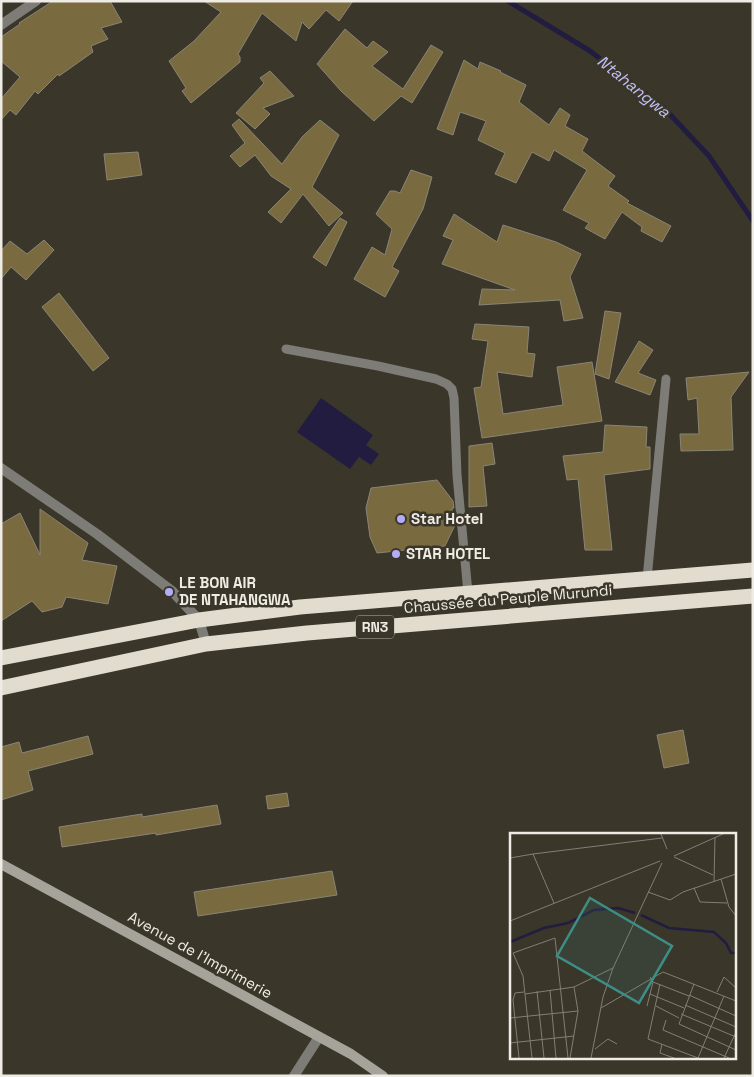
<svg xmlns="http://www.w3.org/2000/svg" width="754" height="1077" font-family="'Space Grotesk',sans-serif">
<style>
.water{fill:#221d40}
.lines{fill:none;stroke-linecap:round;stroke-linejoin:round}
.stream{stroke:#221d40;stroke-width:5}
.building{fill:#796a3f;stroke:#898577}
.lane{stroke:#7e7c76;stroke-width:9}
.street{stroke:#7e7c76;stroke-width:10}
.secondary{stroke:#a6a39a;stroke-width:10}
.highway{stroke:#e1dcce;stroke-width:15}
.poi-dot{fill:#b2adf9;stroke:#3a362a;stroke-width:2}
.labels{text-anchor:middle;stroke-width:5;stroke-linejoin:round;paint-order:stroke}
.shield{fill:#3a362a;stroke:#b9b5ad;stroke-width:1}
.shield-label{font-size:14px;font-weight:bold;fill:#efece5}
.poi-label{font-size:15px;font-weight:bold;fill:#efece5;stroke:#3a362a;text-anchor:start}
.street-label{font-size:15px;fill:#efece5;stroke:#3a362a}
.water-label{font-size:16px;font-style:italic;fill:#c2c0f5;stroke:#3a362a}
.inset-river{fill:none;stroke:#221d40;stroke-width:2.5}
.inset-road{fill:none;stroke:#827f75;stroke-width:1}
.view{fill:#3c8e86;fill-opacity:0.15;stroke:#3c8e86;stroke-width:2.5}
.inset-edge{fill:none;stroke:#efece5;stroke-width:2.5}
</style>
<rect width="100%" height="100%" fill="#3a362a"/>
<path class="water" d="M321,398L373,435L366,445L379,454L371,465L359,457L350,469L297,432Z"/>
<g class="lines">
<path class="stream" d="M508,1L590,51L664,108L709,156L753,221"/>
</g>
<path class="building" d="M53,1H110L122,22L101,28L108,39L91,46L93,52L59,76L58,74L38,94L35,91L16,115L10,110L1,120V99L20,77L1,61V37L20,24L19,23Z
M204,1H353L339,21L326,10L309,29L302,22L296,41L262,13L238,54L240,57V62L191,103L182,91L186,88L169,61L194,41L221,12Z
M345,29L367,48L373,41L388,52L372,66L403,89L431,45L443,52L412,103L401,96L374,121L341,91L317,64Z
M464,60L478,69L480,62L501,71L500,72L526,85L519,102L549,125L560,108L570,115L565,126L588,139L582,151L615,176L608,186L629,201L627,203L671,226L662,242L641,231L642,227L622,212L605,239L585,228L589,223L563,210L587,170L554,150L549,161L532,152L516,183L495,174L505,153L478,140L486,121L460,112L453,135L437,129Z
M270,71L294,96L263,108L270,114L255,129L236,113L264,83L260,78Z
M239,119L282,164L302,137L320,120L339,135L312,187L343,213L329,226L303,194L281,223L268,212L291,189L271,176L255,155L240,167L230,156L245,143L232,125Z
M138,152L142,175L107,180L104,154Z
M411,170L432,177L423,209L392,267L399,271L385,297L354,279L372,247L385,255L392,229L376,214L390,191H395L400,193Z
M454,214L497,242L503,225L556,242L581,254L570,277L583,318L564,321L560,300L479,305L482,289L515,290L442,264L453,240L443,236Z
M340,218L347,222L326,266L313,257Z
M44,240L54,250L26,280L11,267L1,279V251L10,241L27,254Z
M59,293L109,358L93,371L42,307Z
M605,311L621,313L609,379L595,374Z
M475,324L529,327L527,353L535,354L532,377L497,372L503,414L563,405L557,367L592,362L602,421L482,438L474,388L481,387L488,341L472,339Z
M639,341L653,350L638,373L656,380L650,395L615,382Z
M749,372L731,397L733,450L681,451L680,434H699L697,398L688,400L686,378Z
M605,425L647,427L646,447H650V469L604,475L612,550H585L578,479L567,480L563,456L603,452Z
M492,443L495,464L483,466L487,506L469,507V446Z
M437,480L453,501L454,508H452L455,525L445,546L377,553L370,537L366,508L371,488Z
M40,509L88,543L82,560L117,566L108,604L66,597L62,607L42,612L32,601L1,621V524L20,513L40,555Z
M683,730L689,763L664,768L657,735Z
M88,736L93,754L28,771L33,790L1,800V747L19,742L22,753Z
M287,793L289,806L268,809L266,796Z
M217,805L221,824L156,835V833L62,847L59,827L142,814V817Z
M332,871L337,895L198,916L194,892Z"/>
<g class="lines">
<path class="lane" d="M286,349L378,366L436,379L447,384L452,389L454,398L457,475L468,593
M647,579L666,379"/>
<path class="street" d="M1,25L36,1
M1,468L97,534L172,591L199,620L206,644
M294,1076L319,1037"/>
<path class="secondary" d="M1,864L351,1054L383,1076"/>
<path class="highway" d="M1,658L199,620L300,607L753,570
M1,688L206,644L307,633L753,596"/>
</g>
<g class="poi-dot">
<circle cx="401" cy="519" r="5"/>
<circle cx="396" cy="554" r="5"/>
<circle cx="169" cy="592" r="5"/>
</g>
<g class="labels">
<rect class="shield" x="356" y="615.5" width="38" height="23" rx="4"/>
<g class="shield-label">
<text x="375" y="632">RN3</text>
</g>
<g class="poi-label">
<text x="411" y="524">Star Hotel</text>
<text x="406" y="559">STAR HOTEL</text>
<text x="179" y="588">LE BON AIR<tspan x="179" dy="17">DE NTAHANGWA</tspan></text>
</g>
<g class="street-label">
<text transform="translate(508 599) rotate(-5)" y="5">Chaussée du Peuple Murundi</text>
<text transform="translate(200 955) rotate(29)" y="5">Avenue de l'Imprimerie</text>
</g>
<g class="water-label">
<text transform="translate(634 86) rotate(39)" y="6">Ntahangwa</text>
</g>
</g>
<g transform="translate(510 833)">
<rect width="226" height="226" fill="#3a362a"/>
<path class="inset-river" d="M131,82L159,95L204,99L216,110L221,120H226M0,109L34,95L58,90L84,77L108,75L125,80"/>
<path class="inset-road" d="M151,1L157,16M23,21L152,5M164,23L213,1M164,24L203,42M0,25L23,21L44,70M211,46L219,74L226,83M204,49L205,4M184,55L190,69L217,70M138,59L160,67L173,59L226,41M0,88L150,28M143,149L179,163M150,151L138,206L188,225M184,151L169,191L226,217M40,157L46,225M27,158L34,225M207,159L214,144L226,155M15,161L64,154L103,135M140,161L174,175M179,162L226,183M175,172L226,194M137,173L143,149L140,144M146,173L169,185M91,175L153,139L226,168M171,181L226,204M0,185L68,178M156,187L153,197L219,225M0,210L64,203M152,211L150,220L164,225M85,216L98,206L107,211M9,225L3,167L5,160L14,159M22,225L13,143L3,120L45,105L58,225M60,225L68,178L64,154M81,225L93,164L103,135L152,30M188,225L214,163M214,225L226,199"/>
<path class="view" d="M80,65L162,113L129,170L47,123Z"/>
<rect width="226" height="226" class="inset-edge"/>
</g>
<rect width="754" height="1077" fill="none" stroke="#efece5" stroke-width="5"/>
</svg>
